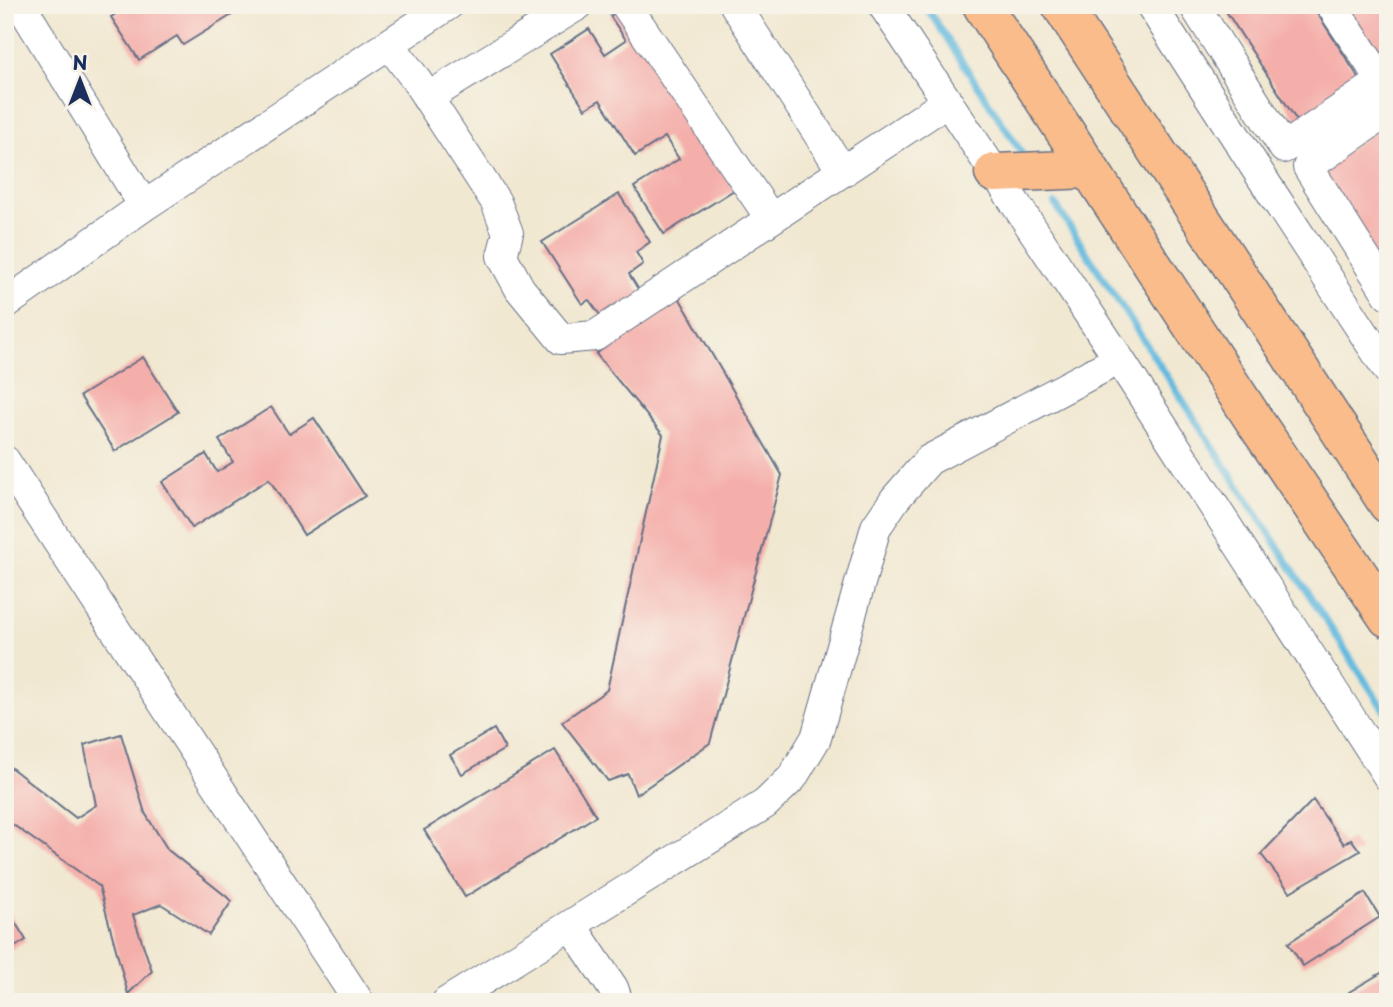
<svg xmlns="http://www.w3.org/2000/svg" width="1393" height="1007" font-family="'Playpen Sans',sans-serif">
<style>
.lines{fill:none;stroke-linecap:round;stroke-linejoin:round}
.stream{stroke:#61b9de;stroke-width:7}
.building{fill:#f5afaa}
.minor-casing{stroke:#667086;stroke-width:32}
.major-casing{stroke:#667086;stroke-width:41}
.minor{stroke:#fff;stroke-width:30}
.major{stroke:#f9bc8a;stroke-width:38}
</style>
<rect width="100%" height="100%" fill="#f7f3e8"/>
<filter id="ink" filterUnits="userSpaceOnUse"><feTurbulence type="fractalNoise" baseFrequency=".0143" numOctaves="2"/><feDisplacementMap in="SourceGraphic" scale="14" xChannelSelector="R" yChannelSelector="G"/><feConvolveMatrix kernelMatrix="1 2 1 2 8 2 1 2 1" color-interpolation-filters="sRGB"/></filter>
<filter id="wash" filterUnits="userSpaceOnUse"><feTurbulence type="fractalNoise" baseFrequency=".00686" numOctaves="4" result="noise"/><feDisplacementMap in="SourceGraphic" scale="28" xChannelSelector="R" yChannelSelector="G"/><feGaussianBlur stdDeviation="1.57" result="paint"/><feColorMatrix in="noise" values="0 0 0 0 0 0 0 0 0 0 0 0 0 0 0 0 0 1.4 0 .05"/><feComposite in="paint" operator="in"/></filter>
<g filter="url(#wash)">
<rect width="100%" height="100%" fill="#f1e8d1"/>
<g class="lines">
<path class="stream" d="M925,5L1021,152
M1055,204L1388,716"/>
</g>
<g id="blocks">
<path class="building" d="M130,5H230L235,13L183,45L177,36L139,60L111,17Z
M1222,5H1312L1362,83L1299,124Z
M1345,5H1388V60L1384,62Z
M620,10L734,190L664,234L634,187L679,159L665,137L635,156L600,100L585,109L550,54L589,29L605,54L626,40L610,16Z
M1388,122V280L1318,171Z
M619,194L650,242L636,252L643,264L629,274L643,297L606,323L589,300L582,304L542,242Z
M677,294L782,475L710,743L636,795L628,774L608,781L562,722L607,690L663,435L596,354Z
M143,357L178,412L115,451L80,396Z
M271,407L289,434L314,418L365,496L304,535L269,479L192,528L162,482L206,454L217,472L233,462L219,440Z
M494,729L505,749L462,774L450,755Z
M121,734L145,813L168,850L232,901L209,935L161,904L133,915L152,971L128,994L99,886L5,819V763L76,818L96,805L84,745Z
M555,750L596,816L465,897L424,830Z
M1313,800L1344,844L1351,839L1360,851L1290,892L1261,854Z
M1365,893L1380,917L1303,966L1288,943Z
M5,906L26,940L5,953Z
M1388,969V1002H1355L1349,992Z"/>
</g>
</g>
<g filter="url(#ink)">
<use href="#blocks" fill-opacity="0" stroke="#667086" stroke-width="2"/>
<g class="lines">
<defs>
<path id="minor" d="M21,5L144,206
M626,5L771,219
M735,5L843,172
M883,5L1119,359L1388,776
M1151,5L1268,187L1388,370
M1194,5L1284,148L1388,77
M1331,5L1382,81
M390,45L414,77L496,202L508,233L502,256L520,289L561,339L595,336L947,102
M427,98L578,5
M1388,111L1308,167L1388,294
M5,304L144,206L448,5
M5,461L359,1002
M571,925L613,988L618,1002
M447,1002L765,804L792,778L816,738L876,527L895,499L929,460L1119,359"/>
<path id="major" d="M982,5L1254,420L1388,618
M1061,5L1388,504
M994,173L1089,169"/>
</defs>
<use href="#minor" class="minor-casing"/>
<use href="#major" class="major-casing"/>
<use href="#minor" class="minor"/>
<use href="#major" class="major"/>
</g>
</g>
<rect width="1393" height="1007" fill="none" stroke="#f7f3e8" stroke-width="28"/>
<g transform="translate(80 80)" stroke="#f7f3e8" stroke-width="5" paint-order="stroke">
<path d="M0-5L12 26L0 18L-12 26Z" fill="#1b2f5e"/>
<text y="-10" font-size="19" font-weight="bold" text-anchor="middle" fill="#1b2f5e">N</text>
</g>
</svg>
